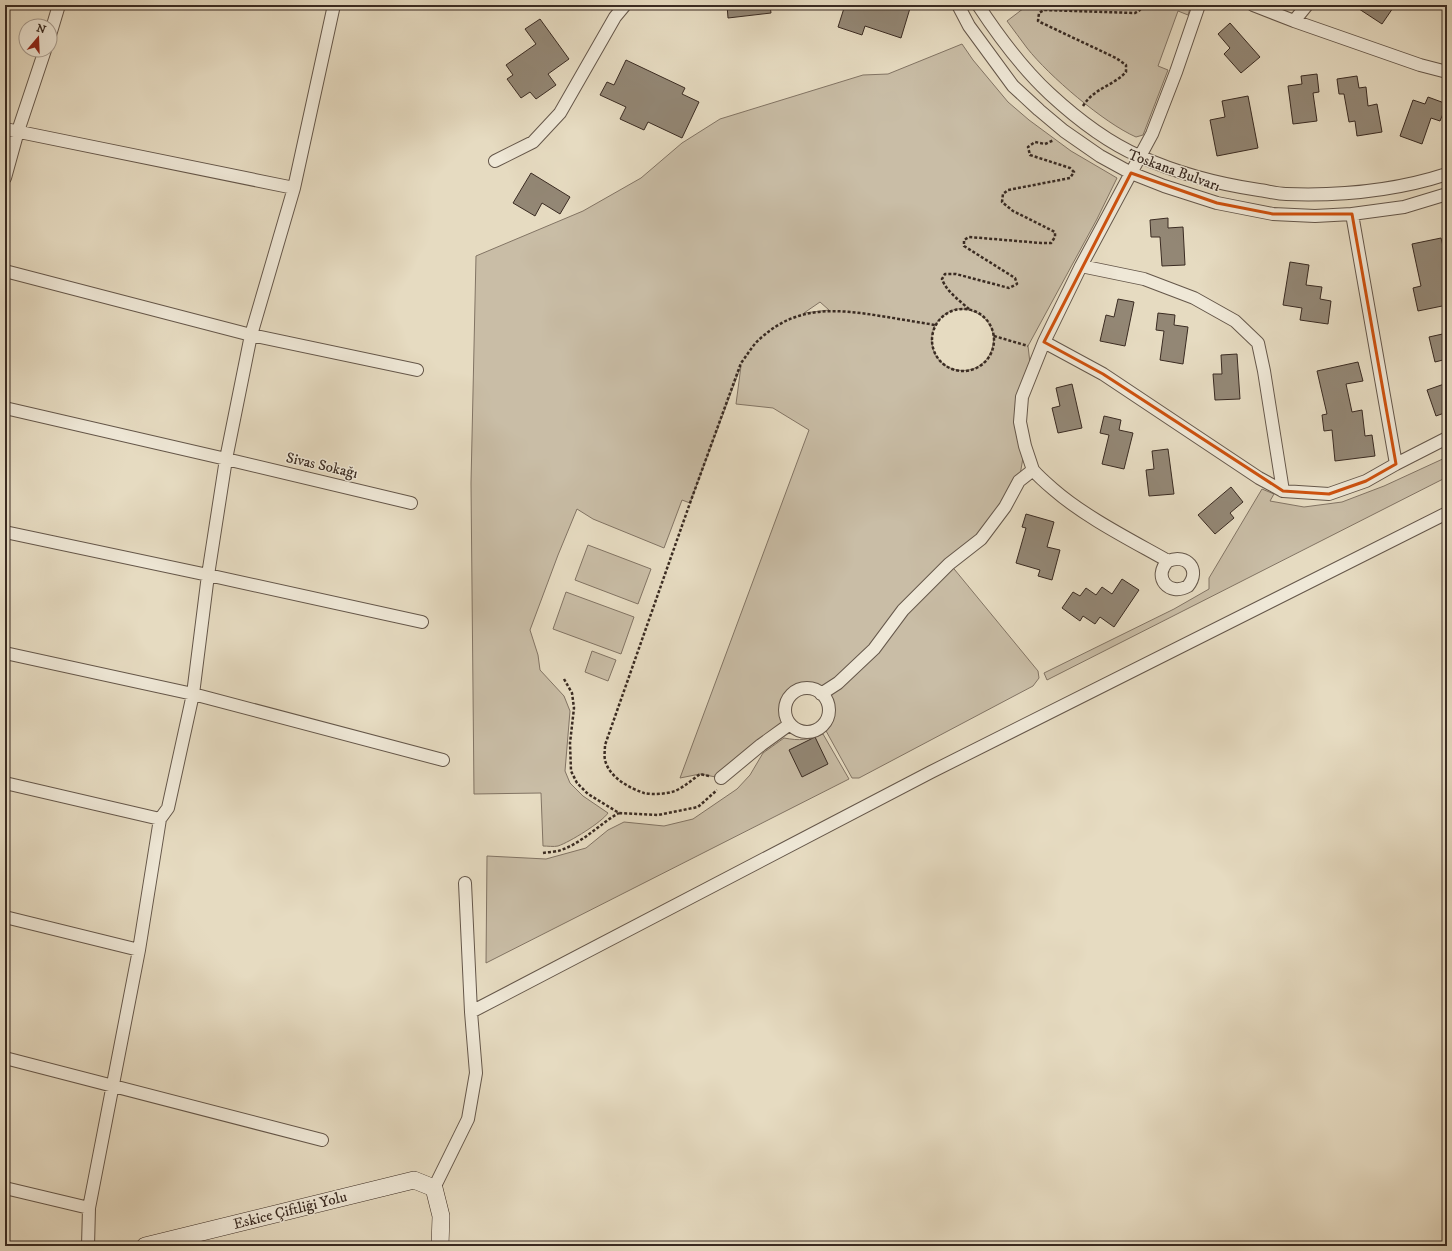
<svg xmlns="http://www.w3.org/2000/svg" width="1452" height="1251" font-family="'IM FELL DW Pica',serif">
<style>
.green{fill:#c9bda6;stroke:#827464;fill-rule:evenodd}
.building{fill:#938775;stroke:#3a2b22}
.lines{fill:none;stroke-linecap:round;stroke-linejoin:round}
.minor-casing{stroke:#65574a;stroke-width:14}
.secondary-casing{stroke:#3a2b22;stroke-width:18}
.path{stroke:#3a2b22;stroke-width:2.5;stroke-dasharray:3 2;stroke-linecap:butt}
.minor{stroke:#efe8d7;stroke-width:12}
.secondary{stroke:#efe8d7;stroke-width:17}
.marked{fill:none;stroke:#ce520f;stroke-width:3;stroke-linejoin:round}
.labels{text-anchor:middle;stroke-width:3;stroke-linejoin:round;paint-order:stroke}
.street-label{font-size:15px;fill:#3a2b22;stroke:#efe8d7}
</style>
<rect width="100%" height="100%" fill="#e6dbc1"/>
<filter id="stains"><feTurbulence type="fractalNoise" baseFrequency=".005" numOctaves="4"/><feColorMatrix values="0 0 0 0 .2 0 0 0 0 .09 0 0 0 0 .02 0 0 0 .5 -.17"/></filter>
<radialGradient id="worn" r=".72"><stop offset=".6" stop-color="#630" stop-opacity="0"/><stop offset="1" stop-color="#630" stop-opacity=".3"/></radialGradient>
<path class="green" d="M1028,5H1191L1188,15L1178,11L1158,66L1168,70L1143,135L1136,137C1104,123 1049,76 1027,48C1020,39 1014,30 1007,21Z
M962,44L973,60L1008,102L1029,120L1071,151L1117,178L1097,219L1028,346L1031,372L1022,397L1025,446L1019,481L1005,507L950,564L1038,671L1039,678L1033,686L859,778H852L825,729C829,722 834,714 833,705C832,700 831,698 832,693C829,693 825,694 822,694C817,693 813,689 807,688C787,688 782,709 790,724L721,778L700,774L680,778L809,430L773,408L736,404L741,366L690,503L682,500L664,548L593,519L577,509L558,555L530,630L538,655L540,670L564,696L570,711L565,771L570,783L583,796L608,813C602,822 570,842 558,846C554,847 547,846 543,846L541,793L474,794L471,483L476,256L583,211L641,178L682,143L720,119L863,75L888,74ZM820,302L829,310L804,313ZM956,309C982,307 1002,329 990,354C986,362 978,368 969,370C929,376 916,322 956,309Z
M1447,457V477L1047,680L1044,673L1174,609L1209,589V578L1262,489L1274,494L1270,501L1304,507L1342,502L1384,486Z
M588,545L651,569L638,604L575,580Z
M566,592L634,617L621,654L553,629Z
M592,651L616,660L608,681L585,672Z
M823,734L849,779L486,963L487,856L546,859L586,848L608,830L624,822L664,826L693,819L737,789L750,775L763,753L784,738C800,741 808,740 823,734Z"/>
<path class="building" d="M727,5H770L771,13L728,18Z
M845,5H911L901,38L865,26L862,35L838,27Z
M1353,5H1395L1382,24Z
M540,19L569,59L548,74L556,85L536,99L530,92L521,98L507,79L513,75L506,65L536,44L525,29Z
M1230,23L1260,57L1241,73L1224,54L1230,48L1218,34Z
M626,60L685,88L682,94L699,102L682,138L648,122L644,130L620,119L626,107L600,95L607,82L614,85Z
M1317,74L1319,92L1313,93L1317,121L1293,124L1288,86L1302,84L1301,76Z
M1357,76L1359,88L1366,87L1368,106L1377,104L1382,132L1357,136L1355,121L1349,122L1344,94H1339L1337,79Z
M1248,96L1258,148L1217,156L1210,120L1225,117L1222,101Z
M1428,97L1447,104L1440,121L1431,118L1422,144L1400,136L1413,100L1425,104Z
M531,173L570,197L560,214L542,203L535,216L513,203Z
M1168,218V228L1183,227L1185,265L1162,266L1160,237H1151L1150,220Z
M1441,238L1443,246L1447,245V305L1418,311L1413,288L1421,286L1412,244Z
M1290,262L1309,265L1306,285L1322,287L1320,299L1331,301L1328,324L1300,320L1302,308L1283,305Z
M1118,299L1134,302L1125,346L1100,341L1106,315L1114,317Z
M1158,313L1175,315L1174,325L1188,327L1183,364L1160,360L1164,331L1156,330Z
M1447,333V359L1435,362L1429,337Z
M1237,354L1240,399L1215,400L1213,374H1222L1221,355Z
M1358,362L1363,381L1346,384L1352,412L1362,410L1365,436L1372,435L1375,456L1335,461L1332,430L1324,431L1322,415L1327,414L1317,371Z
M1447,383V412L1436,416L1427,390Z
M1072,384L1082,428L1058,433L1052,408L1060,406L1056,388Z
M1104,416L1121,420L1119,430L1133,433L1124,469L1102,464L1109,435L1100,433Z
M1168,449L1174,494L1149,496L1146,470L1154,469L1152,451Z
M1231,487L1243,502L1230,513L1234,518L1215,534L1198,515Z
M1026,514L1054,522L1047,547L1060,550L1052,580L1038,576L1040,570L1016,563L1026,528L1022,527Z
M1122,579L1139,590L1114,627L1100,617L1095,624L1083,616L1080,621L1062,608L1073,592L1080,596L1086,588L1096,595L1102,587L1112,594Z
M815,737L828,764L802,777L789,750Z"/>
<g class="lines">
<defs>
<path id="minor" d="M958,5L969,26L1013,86L1039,110L1064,131L1100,156L1131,173L1164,186L1217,203L1273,214L1315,216L1352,214L1404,207L1447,194
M978,5C999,37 1022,68 1050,94C1076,118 1107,142 1139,156C1177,173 1218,184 1259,190C1267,191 1277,194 1286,194C1340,196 1395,191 1447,174
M1253,5L1294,21L1307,5
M1294,21L1420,65L1447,72
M50,35L59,5
M5,129L294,188L251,335L5,271
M495,161L533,142L560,113L615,17L625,5
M5,178L18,131L45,50
M294,188L334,5
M1352,214L1396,464L1447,438
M1081,266L1144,279L1194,298L1235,321L1258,343L1264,371L1283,491L1329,494L1366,481L1396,464
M1044,342L1103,374L1259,478L1283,491
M5,408L226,459L251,335L417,370
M1033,470C1039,477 1046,483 1053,489C1085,517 1131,540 1168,561C1152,577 1169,597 1188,586C1201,570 1187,553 1168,561
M411,503L226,459L208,575L422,622
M5,532L208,575L193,694L168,808L160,819L139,950L89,1208L88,1246
M5,653L193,694L443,760
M785 710a22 22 0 1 1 44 0a22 22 0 1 1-44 0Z
M821,694L838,683L874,649L903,610L949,564L981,539L1005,507L1019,481L1033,470L1025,446L1020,422L1022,397L1044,342L1081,266L1152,134L1176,72L1199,5
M721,778L761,745L790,724
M5,783L160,819
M5,917L139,950
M471,1012L931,772L1447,513
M5,1058L322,1140
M5,1188L89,1208
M434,1188L468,1119L476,1073L471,1012L465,883"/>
<path id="secondary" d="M145,1246L414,1180L434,1188L441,1216L440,1246"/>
</defs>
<use href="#minor" class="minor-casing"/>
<use href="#secondary" class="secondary-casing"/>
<path class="path" d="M1083,106C1094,88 1113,86 1126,72V65L1116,58L1042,23L1038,21L1039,13L1044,10L1135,13L1140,10L1141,5
M969,309C960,301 946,291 942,279L945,274H956L1009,288L1017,284L1015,278L964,246V240L969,237L1041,243H1051L1055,237V232L1013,211L1002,202L1003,194L1008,190L1070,178L1074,172L1070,168L1030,155L1028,147L1035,142L1045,144L1054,140
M932 340a31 31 0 1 1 62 0a31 31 0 1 1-62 0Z
M994,336L1028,346
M564,679L572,693L574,708L570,743L571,771L577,783L588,794L619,813L658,815L698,807L717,790
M709,776L700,774C692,780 684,787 675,791C666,794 653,795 644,793C629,788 609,777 605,760C604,755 605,750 605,745L690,503L741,363C748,354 753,344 762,337C798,305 837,309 881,316C899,319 917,322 935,325
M543,853C549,852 556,852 561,850C584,842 599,824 619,813"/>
<use href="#minor" class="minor"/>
<use href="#secondary" class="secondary"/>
</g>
<path class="marked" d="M1131,173L1217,203L1273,214H1352L1396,464L1366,481L1329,494L1283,491L1103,374L1044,342Z"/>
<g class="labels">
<g class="street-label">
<text transform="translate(1174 170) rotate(20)" y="5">Toskana Bulvarı</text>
<text transform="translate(322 465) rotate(13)" y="5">Sivas Sokağı</text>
<text transform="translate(290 1210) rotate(-14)" y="5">Eskice Çiftliği Yolu</text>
</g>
</g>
<rect width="1452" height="1251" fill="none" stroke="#e6dbc1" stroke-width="20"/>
<rect x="6" y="6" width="1440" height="1239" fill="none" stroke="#3a2b22" stroke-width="2"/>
<rect x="10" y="10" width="1432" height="1231" fill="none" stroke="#3a2b22"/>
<g transform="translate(38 38) rotate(19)"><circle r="19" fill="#efe8d7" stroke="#a79c8f"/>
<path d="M0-3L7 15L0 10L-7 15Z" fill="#8f2418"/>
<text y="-6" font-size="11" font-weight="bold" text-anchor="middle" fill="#3a2b22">N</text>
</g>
<rect width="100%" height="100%" filter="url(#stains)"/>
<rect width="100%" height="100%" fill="url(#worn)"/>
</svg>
